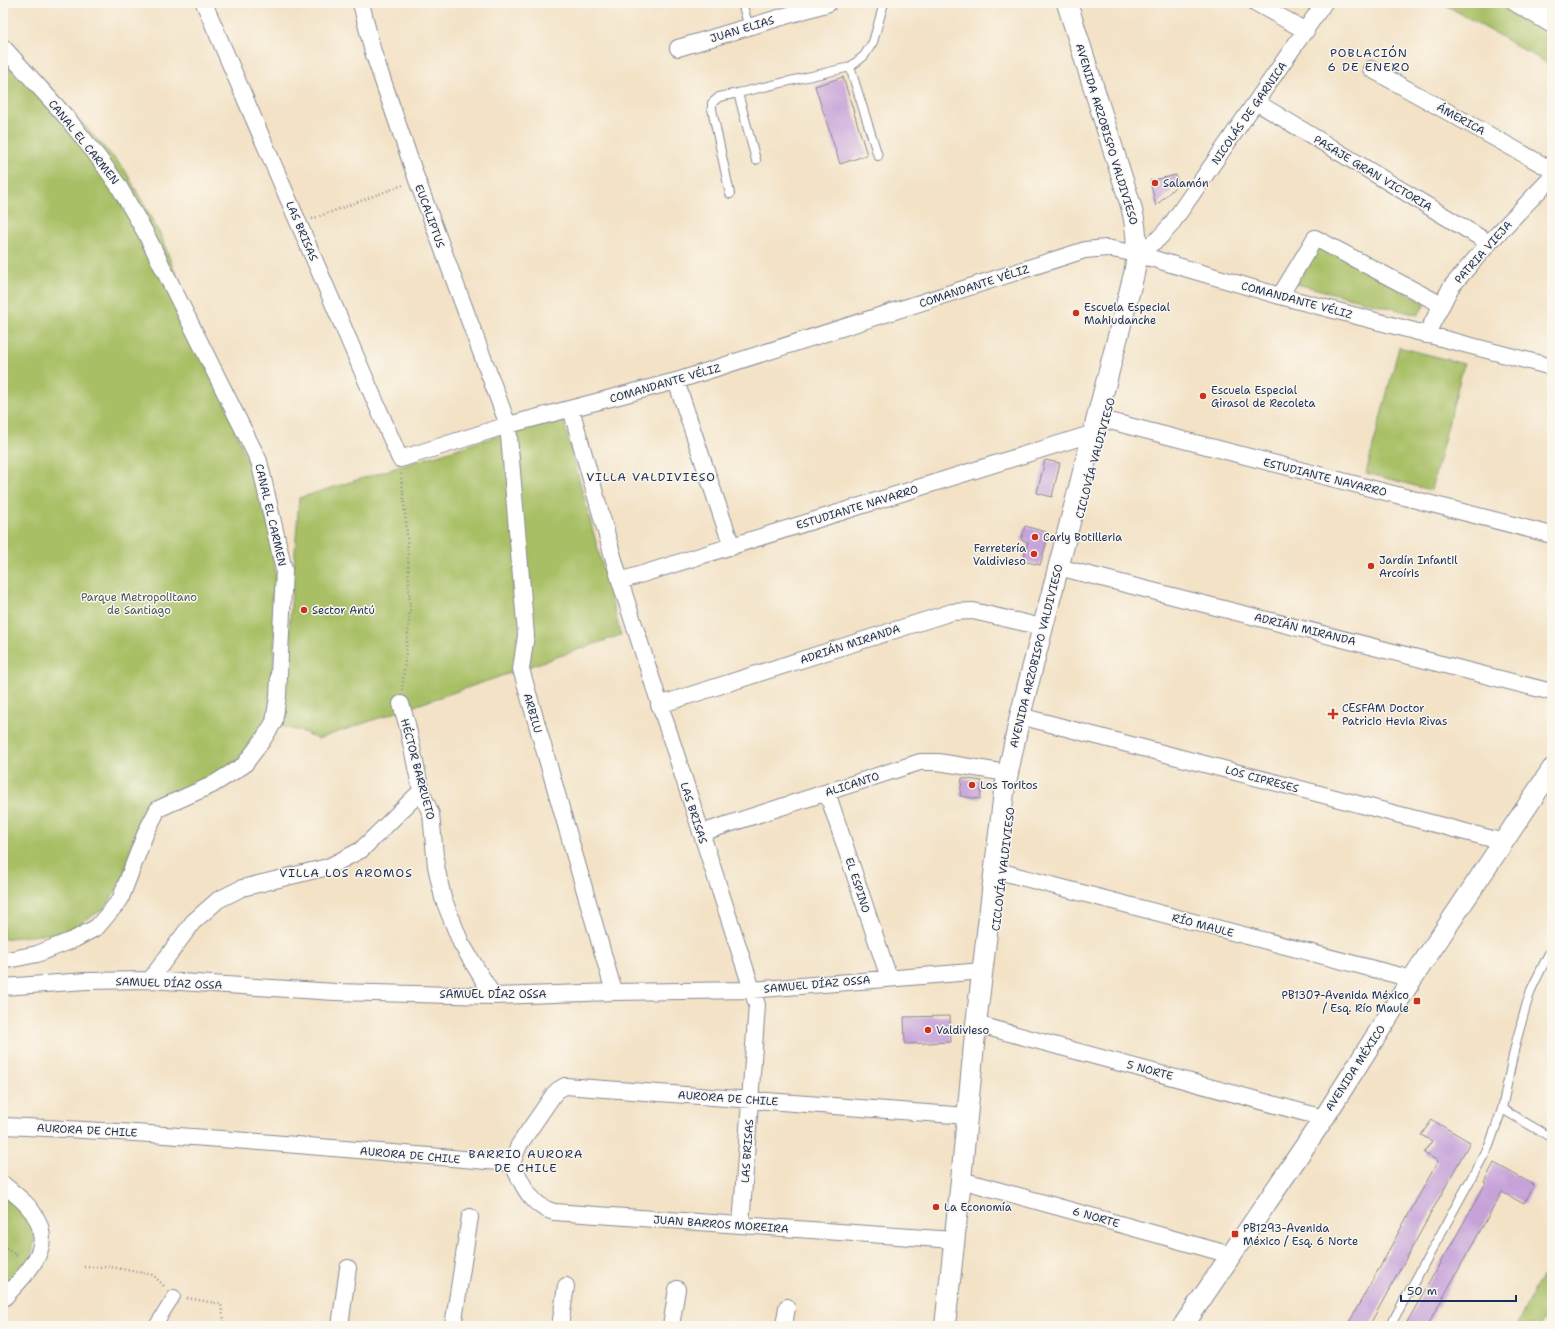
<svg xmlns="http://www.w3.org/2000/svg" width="1555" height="1329" font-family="'Shantell Sans',sans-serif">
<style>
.green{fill:#a8bf65;stroke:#627762}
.building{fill:#c6a2d9}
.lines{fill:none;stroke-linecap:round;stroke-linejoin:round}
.service-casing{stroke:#878892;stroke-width:10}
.pedestrian-casing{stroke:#878892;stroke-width:14}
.minor-casing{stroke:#878892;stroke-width:18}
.tertiary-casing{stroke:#878892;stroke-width:22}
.path{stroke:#878892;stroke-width:2.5;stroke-dasharray:1 3;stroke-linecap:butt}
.service{stroke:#fff;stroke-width:8}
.pedestrian{stroke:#fff;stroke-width:12}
.minor{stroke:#fff;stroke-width:16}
.tertiary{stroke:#fff;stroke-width:20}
.poi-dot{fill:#c8321e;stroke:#fbf7ec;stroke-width:1.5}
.labels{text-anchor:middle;stroke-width:3;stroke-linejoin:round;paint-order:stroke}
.street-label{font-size:11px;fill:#1b2f5e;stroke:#fbf7ec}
.poi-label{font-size:11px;fill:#1b2f5e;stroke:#fbf7ec;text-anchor:start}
.park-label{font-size:11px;fill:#455a60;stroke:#fbf7ec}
.neighbourhood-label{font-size:12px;letter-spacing:1px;fill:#1b2f5e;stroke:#fbf7ec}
</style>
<rect width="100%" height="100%" fill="#fbf7ec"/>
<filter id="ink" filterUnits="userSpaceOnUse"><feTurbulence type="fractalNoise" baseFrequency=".025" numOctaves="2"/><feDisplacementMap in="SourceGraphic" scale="8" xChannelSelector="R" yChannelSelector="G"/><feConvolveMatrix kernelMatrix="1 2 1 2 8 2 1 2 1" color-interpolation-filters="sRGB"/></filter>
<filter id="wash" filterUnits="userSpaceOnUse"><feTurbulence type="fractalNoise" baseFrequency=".012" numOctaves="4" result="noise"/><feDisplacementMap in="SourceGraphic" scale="16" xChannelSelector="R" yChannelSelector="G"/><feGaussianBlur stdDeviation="0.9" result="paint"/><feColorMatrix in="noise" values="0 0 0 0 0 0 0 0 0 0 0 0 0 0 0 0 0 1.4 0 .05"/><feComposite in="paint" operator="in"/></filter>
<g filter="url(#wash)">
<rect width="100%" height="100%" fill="#f3e2c6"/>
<path class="green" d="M1442,3H1499L1552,34V66Z
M3,36L125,170L161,236L262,499L270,531L276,577L274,661L268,724L241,761L147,807L135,831L124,878L105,908L66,932L3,939Z
M1316,244L1426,303L1418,315L1293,283Z
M1399,347L1464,364L1431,490L1366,473Z
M562,416L621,635L318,739L301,731L282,727L299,498Z
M3,1193L28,1218L36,1230L31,1259L3,1291Z
M1552,1256V1304L1540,1326H1516Z"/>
<g id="blocks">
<path class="building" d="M843,77L867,155L840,164L815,86Z
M1176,175L1178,184L1156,206L1150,181Z
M1045,460L1060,463L1052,497L1037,493Z
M1025,526L1049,533L1040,565L1023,561L1028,542L1021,540Z
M962,778L982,781L980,799L960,796Z
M950,1016L951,1042L905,1044L904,1017Z
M1432,1120L1470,1142L1369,1326H1347L1438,1161L1424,1153L1432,1141L1421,1135Z
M1494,1163L1534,1185L1524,1204L1502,1192L1427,1326H1405L1445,1254H1446L1486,1183L1484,1182Z"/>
</g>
</g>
<g filter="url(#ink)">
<use href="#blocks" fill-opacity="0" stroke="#878892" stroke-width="1"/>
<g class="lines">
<defs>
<path id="service" d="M742,3L749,27
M850,67L878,156
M756,160L738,93L850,67L864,56L873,42L884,3
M730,194L712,109V103L719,97L738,93
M1502,1109L1552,1138
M1390,1326L1489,1146L1502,1109L1515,1046L1526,1006L1531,990L1552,947"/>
<path id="pedestrian" d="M155,1326L174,1296"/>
<path id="minor" d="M204,3L400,459L508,425L676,381L1085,250L1107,248L1137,254L1280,296L1552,367
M361,3L373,52L417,180L508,425L526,635L521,669L614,992
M1256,3L1306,31
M1515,3L1552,25
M1541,19L1552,6
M3,47L67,118L98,157L118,185L145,232L259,461L284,570L278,696L274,722L262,741L244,765L212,785L158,809L146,832L120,900L97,927L75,939L37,954L3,961
M678,48L829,3
M1371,69L1552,170
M1256,102L1489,243
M1137,254L1158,239L1170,226L1324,3
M1280,296L1315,238L1442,305
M1426,335L1451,287L1489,243L1552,177
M676,381L732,547
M571,409L620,581L757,1005L741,1225
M1098,418L1552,535
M1058,567L1552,692
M620,581L1094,433
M401,704L407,724L421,791L431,814L436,866L443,898L461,943L493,996
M659,705L952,612L973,611L1042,627
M1020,716L1504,842
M827,792L889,978
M701,833L920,762H938L1007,773
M994,870L1412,979
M150,980L193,922L218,900L242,888L328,867L361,850L421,791
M3,987L86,981L150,980L335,992L493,996L614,992L752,990L983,971
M976,1024L1324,1118
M3,1126C173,1133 342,1149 512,1163
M512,1163L519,1145L554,1094L558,1090L565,1086L967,1116
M512,1163C522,1183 530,1206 554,1212L954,1240
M961,1180L1231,1255
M3,1184C11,1191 19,1197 26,1204C62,1243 29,1270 3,1299
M340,1326L348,1268
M453,1326L470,1217
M560,1326L566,1286
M671,1326L677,1289
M784,1326L787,1307"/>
<path id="tertiary" d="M945,1326L961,1180L976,1024L1004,792L1020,716L1134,274C1139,250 1137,229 1131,206L1067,3
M1183,1326L1324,1118L1412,979L1552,769"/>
</defs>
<use href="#service" class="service-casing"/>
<use href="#pedestrian" class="pedestrian-casing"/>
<use href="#minor" class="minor-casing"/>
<use href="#tertiary" class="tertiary-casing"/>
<path class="path" d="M312,219L403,185
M401,474L407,532L410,612L402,690
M3,1246L19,1257
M84,1267H111L153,1275L165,1287
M187,1298L221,1304L225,1326"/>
<use href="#service" class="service"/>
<use href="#pedestrian" class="pedestrian"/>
<use href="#minor" class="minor"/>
<use href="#tertiary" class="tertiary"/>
</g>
</g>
<g class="poi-dot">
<circle cx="1155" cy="183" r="4"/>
<circle cx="1076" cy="313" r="4"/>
<circle cx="1203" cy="396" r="4"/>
<circle cx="1035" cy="537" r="4"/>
<circle cx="1034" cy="554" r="4"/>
<circle cx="1371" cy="566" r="4"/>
<circle cx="304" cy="610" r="4"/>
<path d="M1331 708h4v4h4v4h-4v4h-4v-4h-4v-4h4z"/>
<circle cx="972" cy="785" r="4"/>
<rect x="1413" y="997" width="8" height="8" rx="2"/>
<circle cx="928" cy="1030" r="4"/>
<circle cx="936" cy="1207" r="4"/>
<rect x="1231" y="1230" width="8" height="8" rx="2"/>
</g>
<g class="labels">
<g class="street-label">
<text transform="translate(742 29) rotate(-17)" y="4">JUAN ELIAS</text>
<text transform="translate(1249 113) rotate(-55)" y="4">NICOLÁS DE GARNICA</text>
<text transform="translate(1461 119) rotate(29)" y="4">ÁMERICA</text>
<text transform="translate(1107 134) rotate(73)" y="4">AVENIDA ARZOBISPO VALDIVIESO</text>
<text transform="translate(84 142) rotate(51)" y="4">CANAL EL CARMEN</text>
<text transform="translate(1373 173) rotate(31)" y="4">PASAJE GRAN VICTORIA</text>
<text transform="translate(430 216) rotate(70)" y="4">EUCALIPTUS</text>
<text transform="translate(302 231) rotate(67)" y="4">LAS BRISAS</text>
<text transform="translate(1483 252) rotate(-48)" y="4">PATRIA VIEJA</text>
<text transform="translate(974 286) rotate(-18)" y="4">COMANDANTE VÉLIZ</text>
<text transform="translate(1297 300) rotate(15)" y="4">COMANDANTE VÉLIZ</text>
<text transform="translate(665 383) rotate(-16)" y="4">COMANDANTE VÉLIZ</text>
<text transform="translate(1095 458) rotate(-75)" y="4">CICLOVÍA VALDIVIESO</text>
<text transform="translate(1325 477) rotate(14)" y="4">ESTUDIANTE NAVARRO</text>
<text transform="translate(857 507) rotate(-17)" y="4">ESTUDIANTE NAVARRO</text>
<text transform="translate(271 515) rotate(77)" y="4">CANAL EL CARMEN</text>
<text transform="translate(1305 629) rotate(14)" y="4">ADRIÁN MIRANDA</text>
<text transform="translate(850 644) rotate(-18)" y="4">ADRIÁN MIRANDA</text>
<text transform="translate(1036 656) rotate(-76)" y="4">AVENIDA ARZOBISPO VALDIVIESO</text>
<text transform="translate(533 713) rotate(74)" y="4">ARBILU</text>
<text transform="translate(418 769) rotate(75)" y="4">HÉCTOR BARRUETO</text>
<text transform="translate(1262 779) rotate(15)" y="4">LOS CIPRESES</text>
<text transform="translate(852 784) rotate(-18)" y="4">ALICANTO</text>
<text transform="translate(694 813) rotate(72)" y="4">LAS BRISAS</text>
<text transform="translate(1003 869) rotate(-83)" y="4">CICLOVÍA VALDIVIESO</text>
<text transform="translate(858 885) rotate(72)" y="4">EL ESPINO</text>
<text transform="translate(1203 925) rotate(15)" y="4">RÍO MAULE</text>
<text transform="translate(169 983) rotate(2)" y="4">SAMUEL DÍAZ OSSA</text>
<text transform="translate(817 984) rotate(-5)" y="4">SAMUEL DÍAZ OSSA</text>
<text x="493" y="998">SAMUEL DÍAZ OSSA</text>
<text transform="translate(1355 1068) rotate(-57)" y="4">AVENIDA MÉXICO</text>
<text transform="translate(1150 1070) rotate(15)" y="4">5 NORTE</text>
<text transform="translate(728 1098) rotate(4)" y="4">AURORA DE CHILE</text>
<text transform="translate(87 1130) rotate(3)" y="4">AURORA DE CHILE</text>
<text transform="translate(747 1151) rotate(-86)" y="4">LAS BRISAS</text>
<text transform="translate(410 1155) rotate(5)" y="4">AURORA DE CHILE</text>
<text transform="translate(1096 1217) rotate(16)" y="4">6 NORTE</text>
<text transform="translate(721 1224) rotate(4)" y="4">JUAN BARROS MOREIRA</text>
</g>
<g class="poi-label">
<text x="1163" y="187">Salamón</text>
<text x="1084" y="311">Escuela Especial<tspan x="1084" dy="13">Mahiudanche</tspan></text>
<text x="1211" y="394">Escuela Especial<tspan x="1211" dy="13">Girasol de Recoleta</tspan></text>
<text x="1043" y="541">Carly Botilleria</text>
<text x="1026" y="552" text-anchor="end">Ferretería<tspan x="1026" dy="13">Valdivieso</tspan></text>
<text x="1379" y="564">Jardín Infantil<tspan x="1379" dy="13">Arcoíris</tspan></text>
<text x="312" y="614">Sector Antú</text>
<text x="1342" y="712">CESFAM Doctor<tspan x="1342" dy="13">Patricio Hevia Rivas</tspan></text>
<text x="980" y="789">Los Toritos</text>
<text x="1409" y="999" text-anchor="end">PB1307-Avenida México<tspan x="1409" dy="13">/ Esq. Río Maule</tspan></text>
<text x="936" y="1034">Valdivieso</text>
<text x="944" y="1211">La Economía</text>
<text x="1243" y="1232">PB1293-Avenida<tspan x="1243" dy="13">México / Esq. 6 Norte</tspan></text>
</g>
<g class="park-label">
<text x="139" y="601">Parque Metropolitano<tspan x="139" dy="13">de Santiago</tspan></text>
</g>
<g class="neighbourhood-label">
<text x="1369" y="57">POBLACIÓN<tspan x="1369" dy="14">6 DE ENERO</tspan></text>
<text x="651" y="481">VILLA VALDIVIESO</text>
<text x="346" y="877">VILLA LOS AROMOS</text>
<text x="526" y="1158">BARRIO AURORA<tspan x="526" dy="14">DE CHILE</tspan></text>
</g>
</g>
<rect width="1555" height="1329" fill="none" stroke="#fbf7ec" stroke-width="16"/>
<path d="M1401 1295v6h115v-6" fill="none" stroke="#1b2f5e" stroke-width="2"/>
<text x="1407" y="1295" font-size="12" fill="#1b2f5e" stroke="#fbf7ec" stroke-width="3" paint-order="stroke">50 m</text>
</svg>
